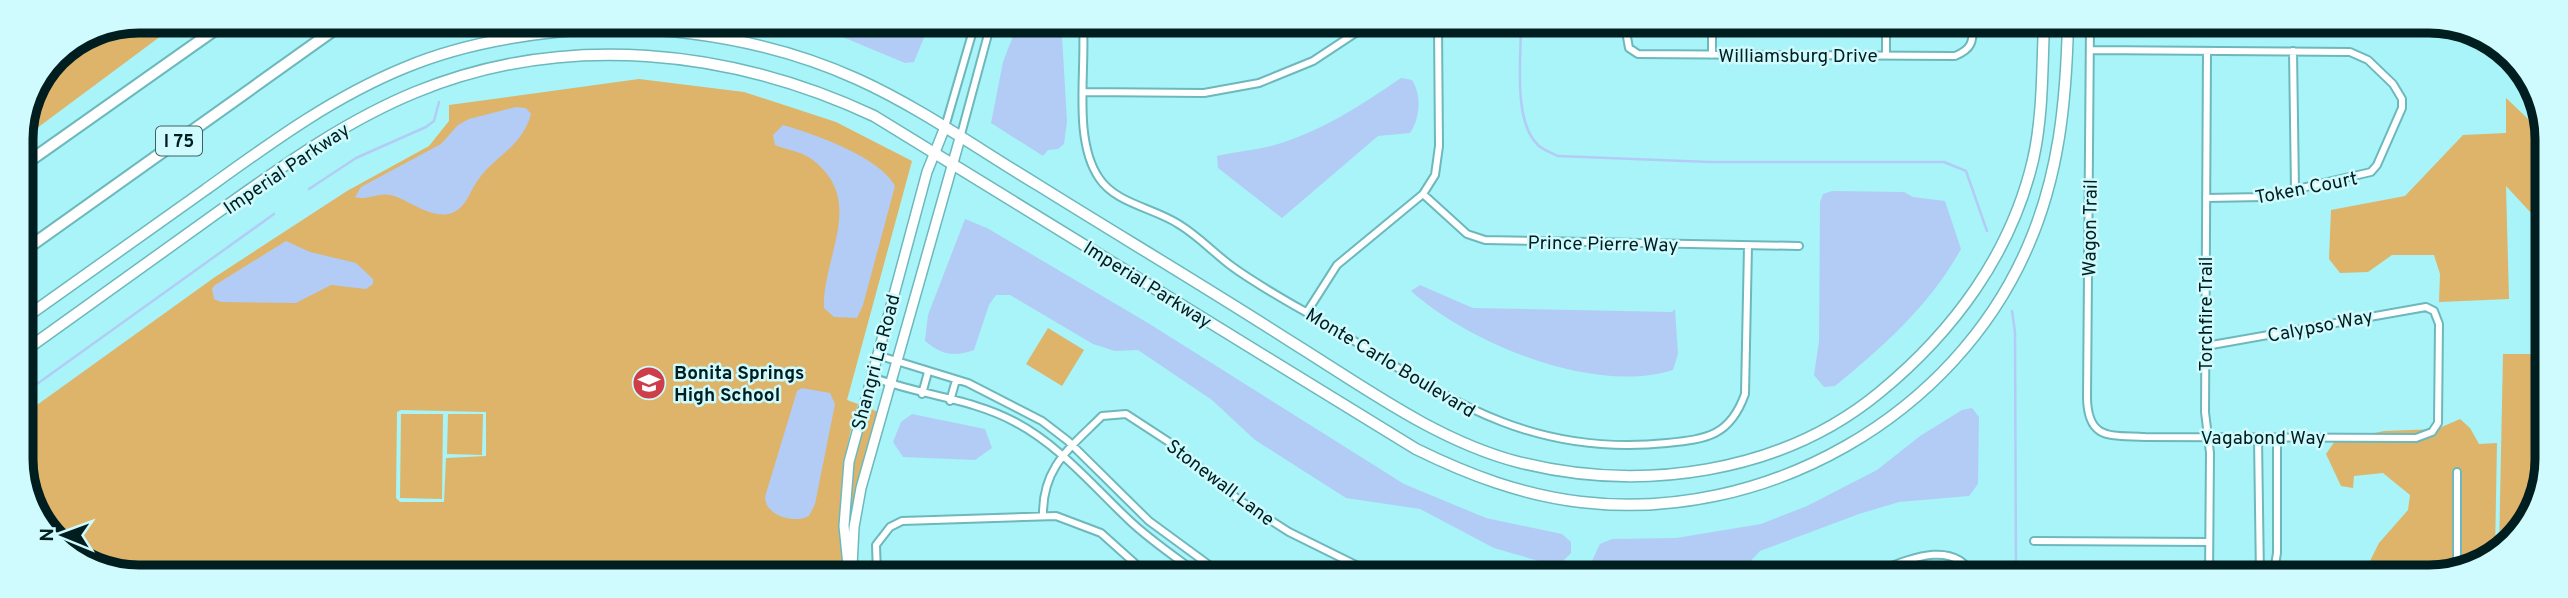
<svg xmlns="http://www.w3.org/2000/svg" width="2568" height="598" font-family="Overpass,sans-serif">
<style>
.green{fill:#ddb46a;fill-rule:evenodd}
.water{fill:#b3ccf6}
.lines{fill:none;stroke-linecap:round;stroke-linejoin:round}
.stream{stroke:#b3ccf6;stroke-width:2.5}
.street-casing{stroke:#6db8bc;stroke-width:10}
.secondary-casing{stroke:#6db8bc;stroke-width:12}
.primary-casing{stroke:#6db8bc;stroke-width:13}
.highway-casing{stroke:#6db8bc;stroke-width:14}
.street{stroke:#fff;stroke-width:6}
.secondary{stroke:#fff;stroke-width:9}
.primary{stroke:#fff;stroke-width:10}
.highway{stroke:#fff;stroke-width:10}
.labels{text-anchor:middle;stroke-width:5;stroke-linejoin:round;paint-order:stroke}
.shield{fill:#cffbfe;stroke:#3e6063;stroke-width:2}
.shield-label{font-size:18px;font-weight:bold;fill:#001e20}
.street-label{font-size:19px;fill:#001e20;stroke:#cffbfe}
.poi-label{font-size:19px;font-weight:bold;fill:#001e20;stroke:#cffbfe;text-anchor:start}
.rim{fill:none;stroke:#001e20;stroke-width:9}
</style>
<rect width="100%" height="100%" fill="#a8f4f8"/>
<path class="green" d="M100,30H169L21,140V132L50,69L70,60L100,35Z
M639,79L744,92L836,122L912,161L847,400L858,404C842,456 837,508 843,562L385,563L384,575H117L56,543L23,482V415L215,277L347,191L429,146L449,121V105ZM401,410L486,412V456L446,458L444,502H400L396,498L397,412Z
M2506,98L2545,135V228L2506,186L2509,299L2439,302L2440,274L2434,255H2392L2368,272L2340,273L2329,259L2331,210L2405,196L2463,135L2506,133Z
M1048,328L1084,350L1062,386L1026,364Z
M2503,354H2545V481L2506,548L2499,551Z
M866,407L878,412L849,537L853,463Z
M401,414H443L442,499L400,498Z
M448,414H483L482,455L447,454Z
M2460,419L2470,428L2479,444L2497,443L2495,552L2436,577H2362L2379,543L2408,510L2410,495L2383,473L2354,476L2353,488L2341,486L2326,454L2335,441L2384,431L2437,429Z"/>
<path class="water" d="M1040,27L1052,29L1062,36L1067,121L1064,144L1058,149L1048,150L1043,156L991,123L1003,62L1016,28Z
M821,28H928L914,62L905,63Z
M95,30H100V35L70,60L50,69L56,55Z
M1401,78L1412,80C1422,95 1420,119 1410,133L1378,136L1282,218L1218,168L1217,156C1235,152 1254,150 1271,146C1319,133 1360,106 1401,78Z
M516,107L526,108L531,114C529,121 526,128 522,134C510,152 490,162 478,180C469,192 467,207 452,213C431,220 410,200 391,195C378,192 366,201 355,197L361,187L441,144L458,125L469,119Z
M783,125C814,134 880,157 895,186L863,305L857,318L834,317L824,308C822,256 868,199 810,158C800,151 787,150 775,145L773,135Z
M1832,191L1904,192L1913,197L1945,201L1961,249C1930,305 1884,346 1835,386L1824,387L1814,375L1819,341L1820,202L1823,194Z
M965,219L987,228L1148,323L1404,484L1486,518L1562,534L1571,542V553L1562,562H1542L1494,548L1420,509L1346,498L1255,440L1212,400L1138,350L1115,351L1093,344L1010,295H996L989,305L974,350C954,357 942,355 925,341L928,315Z
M286,241L310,252L356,263L373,279V284L366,289L331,285L296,303L221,302L214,299L212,289L215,285Z
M1420,285L1473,308L1672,312L1675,309L1678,354L1673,370C1594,395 1470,344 1411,291Z
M802,388L830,393L835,404L815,504L809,516C795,524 765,516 765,497L797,391Z
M1972,408L1979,417L1978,484L1969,496L1899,502L1859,514L1760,551L1737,576H1602L1592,561L1600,544L1612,539L1676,538L1761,524L1807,506L1877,470L1920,436L1962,410Z
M912,414L985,429L992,448L975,460L903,457L893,442L901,422Z"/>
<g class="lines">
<path class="stream" d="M1521,26C1521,57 1513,122 1538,145C1543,150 1552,153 1558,156L1709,162H1944L1966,171L1987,231
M451,31L452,29
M309,189L356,158L426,127L434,121L439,102
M2012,311L2015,332L2016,576
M23,394L274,214"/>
<defs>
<path id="street" d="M2090,24L2087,398C2088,441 2111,435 2145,437L2416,438L2432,432L2438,423L2439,324L2434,311L2426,307L2206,346
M1625,26L1629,48L1638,54L1955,56C1972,49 1973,42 1973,25
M1083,27C1086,72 1073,140 1099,178C1116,204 1155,208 1180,225C1198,236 1213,252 1230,265C1265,291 1306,311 1343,334C1451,401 1532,457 1667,443C1707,439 1730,436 1745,394L1748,246
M2090,50L2350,52L2368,60L2393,84L2402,99V108L2377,165L2371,172L2263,197L2206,198
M2207,51L2205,412L2210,453L2209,577
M2293,51L2295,190
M1712,55V25
M1886,55V25
M1085,92L1204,93L1259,83L1313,61L1366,26
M945,127L974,27
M960,138L990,27
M1423,194L1467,234L1485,240L1799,246
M1307,312L1337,265L1423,194L1435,175L1439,146L1438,26
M877,355L968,383L1042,421L1068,441L1149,521L1224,576
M872,377C918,395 971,398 1015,422C1059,445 1093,486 1129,520C1151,541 1177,558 1201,576
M922,394L928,372
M950,401L956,380
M2258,438L2260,577
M2457,472V568
M1043,516C1042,467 1070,448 1102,416L1126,414L1172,444L1239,500L1289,532L1378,576
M2034,541L2209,542
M877,575L876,545L890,527L902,521L1056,516L1101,533L1149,576
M1865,576C1898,565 1952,534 1973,576
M2273,577L2277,553V438"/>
<path id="secondary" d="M852,566L854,527L861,488L960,138
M849,575L844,526L849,462L927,172L945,127"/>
<path id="primary" d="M618,28C701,30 782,45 857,79C921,108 978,149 1038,185C1123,238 1209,289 1293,343C1364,387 1437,441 1518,462C1640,493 1781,474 1880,392C1953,332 2011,254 2033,160C2043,116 2042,69 2044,24
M22,320C83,277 144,234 205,190C269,144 331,98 404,68C468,41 539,31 608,28
M23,352C89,305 155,258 221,210C283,166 345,121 416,92C565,31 731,49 874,116L1416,449C1469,475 1522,495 1581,502C1765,524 1955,416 2028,246C2059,175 2066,102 2068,24"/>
<path id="highway" d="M21,167L215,30
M22,252L335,29"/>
</defs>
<use href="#street" class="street-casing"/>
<use href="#secondary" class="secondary-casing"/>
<use href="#primary" class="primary-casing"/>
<use href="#highway" class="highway-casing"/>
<use href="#street" class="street"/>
<use href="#secondary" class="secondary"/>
<use href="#primary" class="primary"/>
<use href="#highway" class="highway"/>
</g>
<defs>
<symbol id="school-disc" viewBox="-11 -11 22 22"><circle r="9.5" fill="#ce3e49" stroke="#cffbfe"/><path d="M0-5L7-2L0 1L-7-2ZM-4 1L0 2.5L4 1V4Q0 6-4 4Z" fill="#fff"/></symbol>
</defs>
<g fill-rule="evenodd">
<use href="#school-disc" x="630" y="364" width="38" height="38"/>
</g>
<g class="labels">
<rect class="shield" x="156" y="126.5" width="46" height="29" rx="5"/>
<g class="shield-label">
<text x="179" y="147">I 75</text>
</g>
<g class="street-label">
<text x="1798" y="62">Williamsburg Drive</text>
<text transform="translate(286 168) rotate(-34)" y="7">Imperial Parkway</text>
<text transform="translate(2306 187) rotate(-11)" y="7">Token Court</text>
<text transform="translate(2089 228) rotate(-89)" y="7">Wagon Trail</text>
<text transform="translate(1603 243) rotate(1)" y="7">Prince Pierre Way</text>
<text transform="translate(1148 284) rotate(32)" y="7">Imperial Parkway</text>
<text transform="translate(2205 314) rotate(-90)" y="7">Torchfire Trail</text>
<text transform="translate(2320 325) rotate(-11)" y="7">Calypso Way</text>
<text transform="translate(875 362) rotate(-75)" y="7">Shangri La Road</text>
<text transform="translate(1391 362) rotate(31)" y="7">Monte Carlo Boulevard</text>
<text x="2263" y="444">Vagabond Way</text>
<text transform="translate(1221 482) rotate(37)" y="7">Stonewall Lane</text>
</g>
<g class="poi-label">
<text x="674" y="379">Bonita Springs<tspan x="674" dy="22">High School</tspan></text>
</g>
</g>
<path d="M0 0H2568V598H0ZM139 33H2429A106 106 0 0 1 2535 139V459A106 106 0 0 1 2429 565H139A106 106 0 0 1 33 459V139A106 106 0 0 1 139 33Z" fill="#cffbfe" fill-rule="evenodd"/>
<path class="rim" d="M139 33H2429A106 106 0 0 1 2535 139V459A106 106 0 0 1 2429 565H139A106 106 0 0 1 33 459V139A106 106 0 0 1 139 33Z"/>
<g transform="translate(63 535) rotate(271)" stroke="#cffbfe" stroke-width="5" paint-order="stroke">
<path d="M0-5L12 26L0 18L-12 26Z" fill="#001e20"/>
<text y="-10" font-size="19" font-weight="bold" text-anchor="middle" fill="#001e20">N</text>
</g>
</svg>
